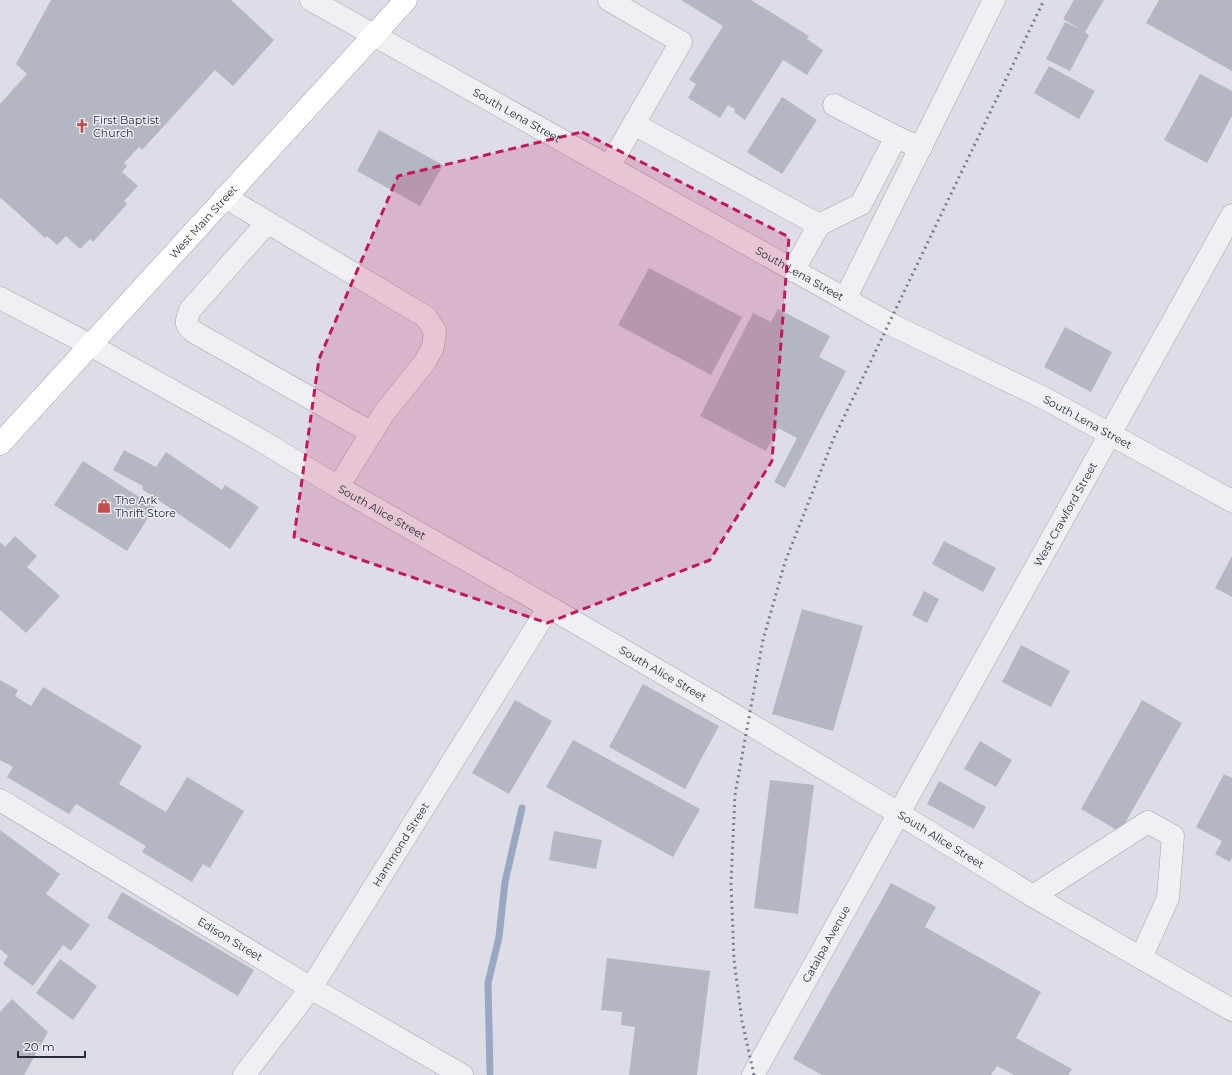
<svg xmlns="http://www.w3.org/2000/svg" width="1232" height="1075" font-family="Montserrat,sans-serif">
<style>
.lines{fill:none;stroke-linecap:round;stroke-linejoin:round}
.stream{stroke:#9aa7c2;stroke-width:7}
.building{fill:#b4b7c1}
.minor-casing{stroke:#a3a5ae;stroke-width:23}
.major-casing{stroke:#9da1b0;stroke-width:23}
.minor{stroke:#eff0f4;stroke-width:22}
.major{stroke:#fff;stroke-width:22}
.rail{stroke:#787c8d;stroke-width:3;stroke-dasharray:2 4;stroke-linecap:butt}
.marked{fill:#c2185b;fill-opacity:0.2;stroke:#c2185b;stroke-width:3;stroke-dasharray:8 5;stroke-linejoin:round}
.labels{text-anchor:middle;stroke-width:3;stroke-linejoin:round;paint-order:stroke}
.street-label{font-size:11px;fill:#282b3a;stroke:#ecedf3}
.poi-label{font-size:11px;fill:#282b3a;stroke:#ecedf3;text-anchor:start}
</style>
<rect width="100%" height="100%" fill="#dddee5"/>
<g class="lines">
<path class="stream" d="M490,1073L488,983L499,937L505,882L522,808"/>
</g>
<path class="building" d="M51,0H231L274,40L233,86L215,70L142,150L139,147L124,163L127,166L122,172L138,186L124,201L127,204L93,242L90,239L80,249L66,236L57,245L47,236L45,238L1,198L0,199V104L27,74L16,64Z
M681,0H751L809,36L807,39L823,50L807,75L783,60L745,120L734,112L735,109L728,105L720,118L688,98L696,84L689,80L723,26Z
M1074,0H1104L1085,32L1089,35L1070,71L1046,59L1065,22L1082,30L1063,19Z
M1159,0H1232V71L1146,23Z
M1049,66L1095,91L1079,119L1034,93Z
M1200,74L1232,91V116L1207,163L1164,140Z
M782,97L817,120L782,174L747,152Z
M379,130L443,165L420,206L357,171Z
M649,268L742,317L711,375L618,325Z
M778,309L830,336L819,357L846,371L785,488L774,482L797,438L778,428L766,451L700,416L753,313L771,322Z
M1065,327L1112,352L1091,392L1044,367Z
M124,450L156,467L166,452L222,490L225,485L259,507L230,549L142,489L143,486L113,470Z
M83,461L155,507L127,551L54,505Z
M15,536L37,556L27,567L60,596L26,633L0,610V542L5,547Z
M944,541L996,568L983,592L932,564Z
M1232,556V597L1215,588Z
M924,591L939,599L927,623L912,615Z
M802,609L863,626L833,731L772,714Z
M1021,645L1070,671L1051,707L1002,682Z
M0,680L18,690L15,696L31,706L43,687L142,746L119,784L166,812L187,777L244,811L210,868L203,864L192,882L142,852L146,846L76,804L69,814L7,777L13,767L0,760Z
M643,684L719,726L685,789L609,747Z
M515,700L552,721L509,794L472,773Z
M1142,700L1182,723L1120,832L1081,809Z
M573,740L700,809L673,857L546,787Z
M980,741L1012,760L996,787L964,769Z
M1224,774L1232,778V858L1230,862L1215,854L1222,841L1196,827Z
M770,780L814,785L798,914L754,908Z
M939,781L986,807L974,829L927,804Z
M0,830L60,874L46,894L90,925L71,951L63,945L33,986L3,964L8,956L0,949Z
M554,831L602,840L596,869L549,860Z
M891,883L936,907L925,927L1041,992L1016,1038L1072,1069L1068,1075H1014L997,1066L991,1075H822L793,1059Z
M122,892L254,970L238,996L107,918Z
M607,958L710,971L697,1075H629L635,1027L621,1025L622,1012L601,1010Z
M60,959L97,986L73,1020L36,993Z
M12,999L48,1032L24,1075H0V1012Z"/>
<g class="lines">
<defs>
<g id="minor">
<path id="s1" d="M311,0L888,323L1044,398L1232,501"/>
<path d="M834,105L896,137"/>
<path d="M634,124L819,225L793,271"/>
<path d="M609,167L681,42L609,0"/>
<path d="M225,197L426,317L435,331L433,347L425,362L384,413L338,487"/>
<path d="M267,223L190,310C186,321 184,325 194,332L372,433"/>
<path d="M819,225L861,204L896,137L921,148"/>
<path id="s2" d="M0,298L90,345L255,437L338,487L549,607L748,723L898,813L1033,896L1232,1010"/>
<path d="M845,299L994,0"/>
<path id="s3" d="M0,800L311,988L462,1075"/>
<path d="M1033,896L1148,822L1173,836L1168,898L1141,958"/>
<path id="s4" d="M244,1075L311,988L549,607"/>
<path id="s5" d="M753,1075L1232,215"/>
</g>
<g id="major">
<path id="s6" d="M0,444L406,0"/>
</g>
</defs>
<use href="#minor" class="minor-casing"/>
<use href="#major" class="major-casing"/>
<use href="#minor" class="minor"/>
<use href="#major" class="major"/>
<path class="rail" d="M754,1075L742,1021L734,960L731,883L735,795L763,640L785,562L833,440L1044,0"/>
</g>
<path class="marked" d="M582,132L789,237L772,461L710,560L547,623L294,537L319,359L398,176Z"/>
<defs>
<symbol id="church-bare" viewBox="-9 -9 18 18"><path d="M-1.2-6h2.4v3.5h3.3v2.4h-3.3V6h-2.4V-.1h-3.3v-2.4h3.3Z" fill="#c14e4b" stroke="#ecedf3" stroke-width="2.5" paint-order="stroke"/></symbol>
<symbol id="shop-bare" viewBox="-9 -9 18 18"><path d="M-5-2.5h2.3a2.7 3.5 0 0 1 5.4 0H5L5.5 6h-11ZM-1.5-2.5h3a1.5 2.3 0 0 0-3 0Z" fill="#c14e4b" stroke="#ecedf3" stroke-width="2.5" paint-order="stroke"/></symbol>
</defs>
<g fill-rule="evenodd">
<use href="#church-bare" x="72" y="116" width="20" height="20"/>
<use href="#shop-bare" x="94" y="496" width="20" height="20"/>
</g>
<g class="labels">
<g class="street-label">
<text dy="4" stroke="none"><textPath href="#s1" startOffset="236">South Lena Street</textPath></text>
<text dy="4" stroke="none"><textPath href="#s6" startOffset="301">West Main Street</textPath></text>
<text dy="4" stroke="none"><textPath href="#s1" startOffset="560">South Lena Street</textPath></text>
<text dy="4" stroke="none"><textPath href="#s1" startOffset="884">South Lena Street</textPath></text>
<text dy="4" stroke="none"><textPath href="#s2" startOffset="438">South Alice Street</textPath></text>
<text dy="4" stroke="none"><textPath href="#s5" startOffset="642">West Crawford Street</textPath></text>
<text dy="4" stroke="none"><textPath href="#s2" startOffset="762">South Alice Street</textPath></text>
<text dy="4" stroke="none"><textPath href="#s2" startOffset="1086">South Alice Street</textPath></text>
<text dy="4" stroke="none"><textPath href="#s4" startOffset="279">Hammond Street</textPath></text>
<text dy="4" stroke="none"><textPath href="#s3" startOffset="269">Edison Street</textPath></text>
<text dy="4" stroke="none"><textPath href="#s5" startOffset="150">Catalpa Avenue</textPath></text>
</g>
<g class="poi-label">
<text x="93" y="124">First Baptist<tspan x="93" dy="13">Church</tspan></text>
<text x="115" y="504">The Ark<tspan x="115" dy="13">Thrift Store</tspan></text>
</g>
</g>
<path d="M18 1051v6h67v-6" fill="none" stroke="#282b3a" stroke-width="2"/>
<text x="24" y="1051" font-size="12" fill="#282b3a" stroke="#ecedf3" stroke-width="3" paint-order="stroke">20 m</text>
</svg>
